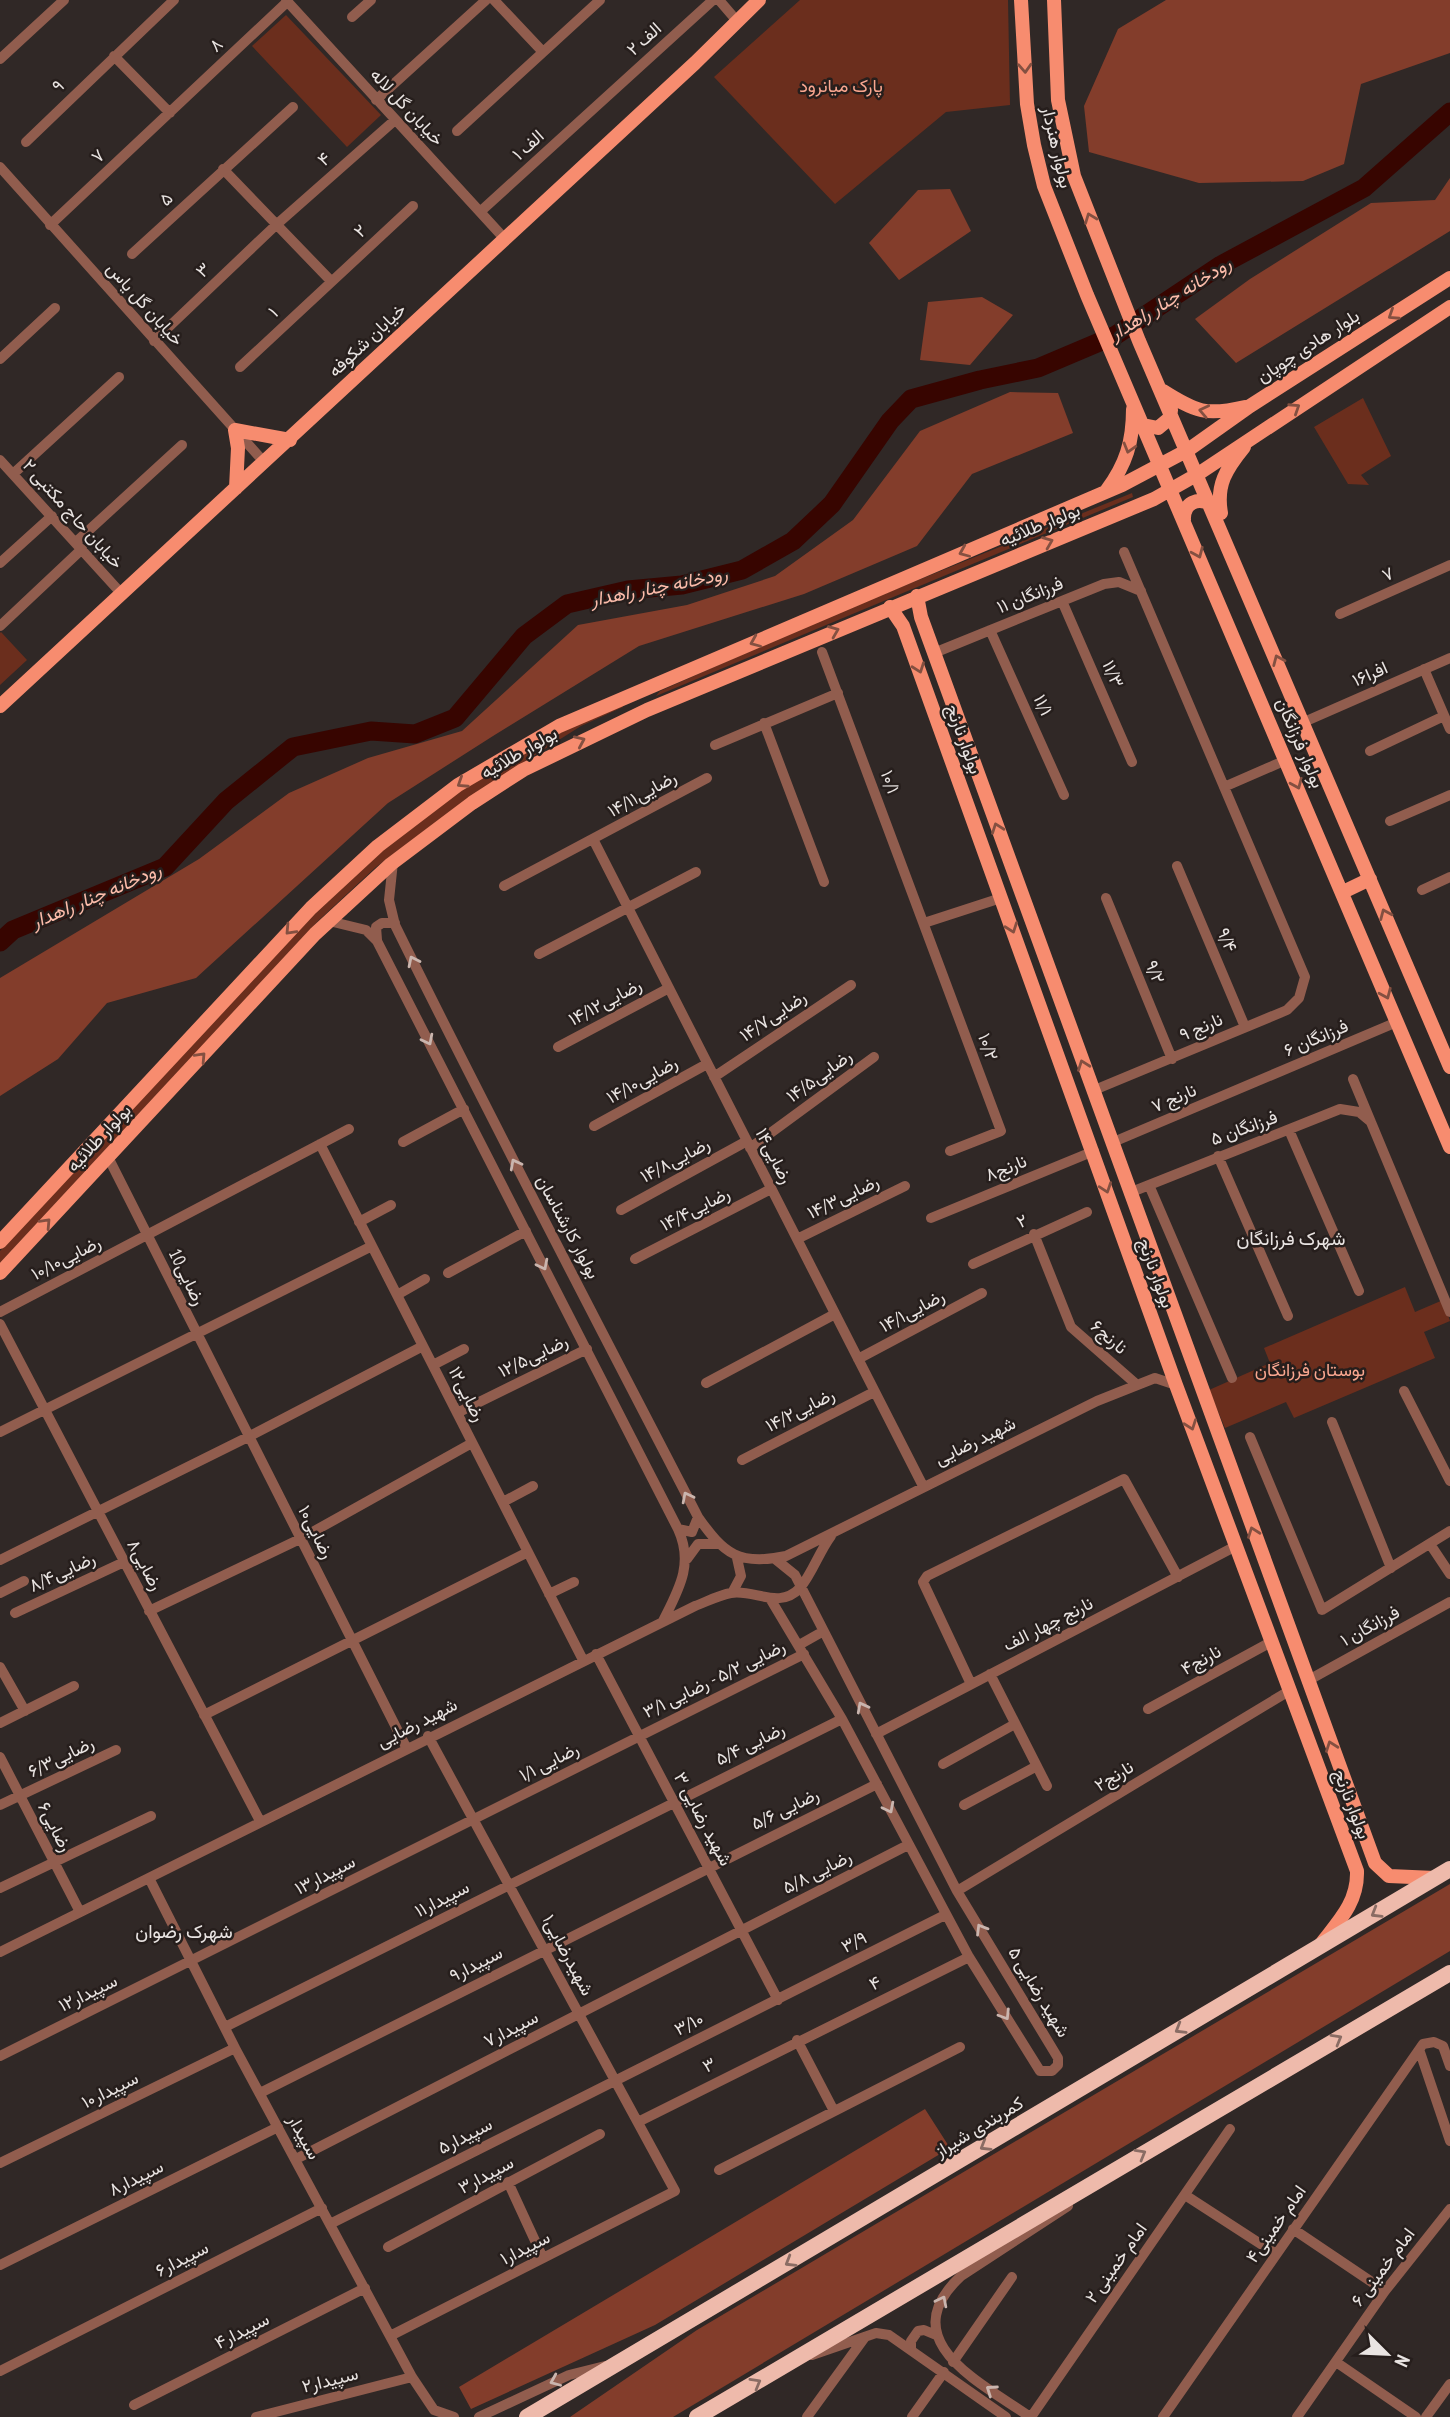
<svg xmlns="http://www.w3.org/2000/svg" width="1450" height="2417" font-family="'PT Sans Narrow',Vazirmatn,sans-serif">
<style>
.green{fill:#6b2e1d}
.forest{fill:#833d2b}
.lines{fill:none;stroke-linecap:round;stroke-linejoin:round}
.river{stroke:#370500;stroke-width:19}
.minor{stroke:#915d4e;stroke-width:10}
.major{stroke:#f78c6f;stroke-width:14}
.highway{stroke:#eebaab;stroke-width:16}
.oneway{stroke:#845041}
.oneway2{stroke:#cab5ae}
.oneway3{stroke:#8a6c64}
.labels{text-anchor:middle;stroke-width:5;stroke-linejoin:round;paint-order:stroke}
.street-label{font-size:18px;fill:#e9e4e2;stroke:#261e1c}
.park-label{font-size:18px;fill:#f9a68f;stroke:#261e1c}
.water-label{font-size:19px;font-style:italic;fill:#fcbcaa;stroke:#261e1c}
.neighbourhood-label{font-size:19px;fill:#e9e4e2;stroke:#261e1c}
</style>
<rect width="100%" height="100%" fill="#302826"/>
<path class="green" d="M800,0H1008L1010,105L946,112L835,204L714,77Z
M286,15L381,115L347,147L252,46Z
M1363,398L1391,456L1361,475L1369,485L1348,484L1314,427Z
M1132,493L1133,497L656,696L660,691L815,622Z
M1,632L27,660L0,685V633Z
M621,704L623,707L581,726L478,791L376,867L318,921L0,1263V1251L324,903L384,848L470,784L567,729Z
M1405,1287L1415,1312L1443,1300L1450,1321L1424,1332L1435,1358L1294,1418L1286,1402L1225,1428L1209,1390L1270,1363L1264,1348Z"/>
<path class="forest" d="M1166,0H1450V53L1361,84L1344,164L1303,181L1199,183L1089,152L1084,106L1118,29Z
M1450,178V231L1236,363L1195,319L1250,279L1371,203L1435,200Z
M950,189L971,231L899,280L869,243L918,190Z
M982,297L1013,315L970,365L920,360L928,302Z
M1010,392L1058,393L1073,433L972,474L917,546L804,594L639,646L493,736L388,803L196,978L107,1003L58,1059L0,1096V978L199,859L289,793L368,758L462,731L578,625L687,605L775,576L853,520L920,431Z
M1450,1884V1951L673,2417H570L697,2330Z
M925,2109L950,2148L655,2325L471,2409L459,2387Z"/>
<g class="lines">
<path class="river" d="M0,942L13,930L165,867L226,801L293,747L371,731L415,734L455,718L524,636L567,604L628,590L682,585L742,570L793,541L832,504L890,421L911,399L980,380L1038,368L1116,335L1221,265L1364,188L1450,112"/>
<path class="minor" d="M286,0L503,237
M494,0L543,52
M719,0L737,21
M352,17L371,0
M114,56L170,113
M0,59L64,0
M376,100L486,0
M457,131L600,0
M26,142L174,0
M0,167L264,462
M223,169L331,281
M481,211L713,0
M50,225L287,2
M132,254L293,107
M154,341L276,225L395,120
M0,359L55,308
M240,367L413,206
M0,460L120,592
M13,474L119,377
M76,542L182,445
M0,563L52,516
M1062,601L1132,762
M1340,614L1450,565
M0,626L82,549
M990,630L1064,795
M822,652L1001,1131L950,1151
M934,653L1104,584L1119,582L1141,591
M1424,669L1450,729
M1304,722L1450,658
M764,723L824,882
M715,745L838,693
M1370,751L1444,716
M1224,787L1286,760
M1390,821L1450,795
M594,841L923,1486
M393,862L389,900L395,925C493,1124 596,1320 698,1517C724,1554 739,1566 786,1556L1097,1401L1155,1378L1176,1385
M1177,866L1245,1027
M504,886L707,778
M1422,890L1450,877
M1106,898L1172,1059
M329,921L366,930L377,941L678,1529C694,1564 679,1589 663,1621
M924,923L1001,898
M377,940L376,927L382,923H395
M539,954L696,872
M558,1047L669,988
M714,1077L851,985
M1353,1079L1450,1312
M1092,1091L1287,1010L1299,998L1305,977L1124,552
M594,1126L707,1064
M1289,1130L1359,1291
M403,1142L464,1109
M1111,1143L1397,1022
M320,1144L583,1660
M750,1148L874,1057
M1218,1156L1288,1316
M108,1157L406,1747
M1149,1185L1232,1378
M1129,1193L1340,1109L1359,1112L1371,1122
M621,1210L747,1141
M931,1218L1094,1151
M359,1222L391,1205
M1034,1234L1071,1327L1136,1384
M797,1239L905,1186
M635,1259L771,1189
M973,1264L1087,1212
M448,1273L526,1231
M397,1295L425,1279
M0,1312L349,1129
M0,1324L260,1821
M858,1359L982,1293
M433,1365L464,1349
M706,1383L835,1314
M1404,1391L1450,1481
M457,1413L587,1349
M1332,1422L1391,1568
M0,1432L372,1246
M1250,1437L1322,1610L1450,1531
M742,1460L874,1392
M503,1502L533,1486
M678,1529L692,1532L698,1517
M1430,1544L1450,1574
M687,1559L698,1544H716
M0,1560L248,1437L423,1346
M0,1593L24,1581
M732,1593L741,1576L737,1558
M549,1594L574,1582
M771,1600L842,1719L969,1957L1040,2071H1052L1058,2065V2058L957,1891L795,1575L774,1558
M149,1611L300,1539L472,1443
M15,1613L124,1562
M799,1645L822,1632
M596,1654L778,2000
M0,1667L25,1711
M990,1674L1047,1786
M1307,1681L1450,1602
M971,1684L923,1582L927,1576L1124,1479L1178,1577
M1148,1709L1271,1642
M204,1715L528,1552
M0,1723L74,1686
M876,1734L1236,1546
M0,1757L80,1912
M943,1764L1015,1724
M0,1805L116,1750
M964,1805L1037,1766
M149,1878L235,2048L412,2377L434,2410
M0,1888L151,1816
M957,1891L1289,1691
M0,1952L695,1606C706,1602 719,1595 731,1593C755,1589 779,1610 800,1588C812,1574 819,1552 831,1536
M225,2027L842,1719
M797,2040L834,2111
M1420,2052L1450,2141
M0,2056L804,1654
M260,2093L877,1784
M638,2122L969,1957
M296,2159L908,1845
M0,2163L235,2048
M719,2170L960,2047
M508,2182L543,2258
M1185,2195L1276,2254
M330,2224L945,1915
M1293,2229L1385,2291
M388,2247L600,2134
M0,2265L278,2127
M390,2336L675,2191L428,1736
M911,2349V2341L918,2331L924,2330L936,2335
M812,2355L876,2333L889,2335L1006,2417
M953,2362L1012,2277
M1336,2362L1416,2417
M0,2371L322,2208
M134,2405L365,2288
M434,2410L454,2417
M256,2417L412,2377
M479,2417L569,2375L605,2366
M807,2417L865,2337
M912,2417L944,2372
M1030,2417C982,2383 891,2341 961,2276L1068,2206
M1031,2417L1230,2129
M1163,2417L1423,2044L1434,2042L1443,2046L1450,2066
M1297,2417L1385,2291L1450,2209
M1426,2417L1450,2384"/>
<path class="major" d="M1021,0L1027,104L1034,145L1044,186L1087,295L1450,1147
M1054,0L1058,100L1074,176L1139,341L1450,1067
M1163,391C1196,412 1206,416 1245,407
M1143,425L1158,428L1170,418L1171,410
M236,488L238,448L235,430L290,440
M1107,490C1126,464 1133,442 1133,409
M1221,513C1216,485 1226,469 1244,447
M1184,520C1183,503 1198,496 1212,505
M917,596L921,617L1375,1863L1389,1876L1435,1878
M890,607L903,626L1176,1385L1357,1871C1358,1902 1339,1921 1321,1944
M0,706L695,63L759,0
M1343,892L1370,879
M0,1242L311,908L378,846L458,785L559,726L1122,485L1188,450L1250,406L1450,278
M0,1273L315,934L391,864L472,803L523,770L647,710L1154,499L1198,474L1450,307"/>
<path class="highway" d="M527,2417L1450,1869
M697,2417L1450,1973"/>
</g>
<defs><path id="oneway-chevron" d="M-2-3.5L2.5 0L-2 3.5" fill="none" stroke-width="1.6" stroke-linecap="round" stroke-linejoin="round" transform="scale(1.75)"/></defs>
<g class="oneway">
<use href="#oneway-chevron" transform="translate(1025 68) rotate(87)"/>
<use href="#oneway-chevron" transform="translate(1090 218) rotate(-111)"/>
<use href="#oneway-chevron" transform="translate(1393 315) rotate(147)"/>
<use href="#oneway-chevron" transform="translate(1295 408) rotate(-33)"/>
<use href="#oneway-chevron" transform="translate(1204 411) rotate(-168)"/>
<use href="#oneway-chevron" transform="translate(1129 448) rotate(106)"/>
<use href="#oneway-chevron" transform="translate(1048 542) rotate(-22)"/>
<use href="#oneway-chevron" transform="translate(964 552) rotate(157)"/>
<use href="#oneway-chevron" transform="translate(1198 553) rotate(67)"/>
<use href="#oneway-chevron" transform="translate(834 631) rotate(-22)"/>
<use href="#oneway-chevron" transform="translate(755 642) rotate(157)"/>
<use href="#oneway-chevron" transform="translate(1278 660) rotate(-113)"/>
<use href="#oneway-chevron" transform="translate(919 668) rotate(70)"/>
<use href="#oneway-chevron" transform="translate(580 741) rotate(-24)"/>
<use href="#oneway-chevron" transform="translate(462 783) rotate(147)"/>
<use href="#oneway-chevron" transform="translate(1297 784) rotate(67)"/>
<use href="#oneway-chevron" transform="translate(997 828) rotate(-110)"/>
<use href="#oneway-chevron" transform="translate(1385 914) rotate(-113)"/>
<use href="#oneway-chevron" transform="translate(1012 928) rotate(70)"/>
<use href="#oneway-chevron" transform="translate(290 930) rotate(133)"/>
<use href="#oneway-chevron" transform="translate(1386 994) rotate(67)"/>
<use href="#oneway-chevron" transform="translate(201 1057) rotate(-47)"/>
<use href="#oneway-chevron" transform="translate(1083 1065) rotate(-110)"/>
<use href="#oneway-chevron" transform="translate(1106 1188) rotate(71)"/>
<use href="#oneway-chevron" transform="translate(46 1223) rotate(-47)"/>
<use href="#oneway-chevron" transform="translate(1191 1425) rotate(70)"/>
<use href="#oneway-chevron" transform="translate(1253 1532) rotate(-110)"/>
<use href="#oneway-chevron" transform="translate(1331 1746) rotate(-110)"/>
</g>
<g class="oneway2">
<use href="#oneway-chevron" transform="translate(413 961) rotate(-116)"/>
<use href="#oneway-chevron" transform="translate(428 1040) rotate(63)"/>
<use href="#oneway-chevron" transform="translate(515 1164) rotate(-118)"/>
<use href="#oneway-chevron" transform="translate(543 1265) rotate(63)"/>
<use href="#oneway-chevron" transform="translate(687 1497) rotate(-117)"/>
<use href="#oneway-chevron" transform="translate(862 1707) rotate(-118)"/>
<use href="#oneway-chevron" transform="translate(889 1808) rotate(63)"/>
<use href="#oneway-chevron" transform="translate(981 1929) rotate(-121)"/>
<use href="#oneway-chevron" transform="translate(1005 2015) rotate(58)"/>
<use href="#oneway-chevron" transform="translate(942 2301) rotate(-63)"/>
<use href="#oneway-chevron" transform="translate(555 2381) rotate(157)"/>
<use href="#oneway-chevron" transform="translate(991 2390) rotate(-145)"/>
</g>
<g class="oneway3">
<use href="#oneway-chevron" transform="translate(1376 1913) rotate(149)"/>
<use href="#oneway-chevron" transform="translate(1180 2029) rotate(149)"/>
<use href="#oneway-chevron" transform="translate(1337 2039) rotate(-30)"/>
<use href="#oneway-chevron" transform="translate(985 2146) rotate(149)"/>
<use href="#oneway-chevron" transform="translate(1141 2154) rotate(-30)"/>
<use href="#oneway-chevron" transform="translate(790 2262) rotate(149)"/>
<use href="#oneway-chevron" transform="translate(756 2383) rotate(-30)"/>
</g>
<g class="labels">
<g class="street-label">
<text transform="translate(644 39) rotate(-42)" y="6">۲ الف</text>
<text transform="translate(216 45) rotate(-43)" y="6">۸</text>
<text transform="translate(58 86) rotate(-44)" y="6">۹</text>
<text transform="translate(407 107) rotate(47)" y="6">خیابان گل لاله</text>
<text transform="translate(528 145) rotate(-42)" y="6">۱ الف</text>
<text transform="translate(1057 147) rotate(77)" y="6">بولوار هنردار</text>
<text transform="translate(98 156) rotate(-43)" y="6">۷</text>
<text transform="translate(324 159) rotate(-42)" y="6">۴</text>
<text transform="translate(166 199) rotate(-43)" y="6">۵</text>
<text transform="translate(360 231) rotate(-43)" y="6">۲</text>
<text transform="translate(203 270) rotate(-43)" y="6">۳</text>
<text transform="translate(145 304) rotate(48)" y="6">خیابان گل یاس</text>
<text transform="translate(273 312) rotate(-43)" y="6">۱</text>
<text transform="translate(367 340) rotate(-43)" y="6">خیابان شکوفه</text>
<text transform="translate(1308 346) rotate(-33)" y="6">بلوار هادی چوپان</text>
<text transform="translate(73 514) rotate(48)" y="6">خیابان حاج مکتبی ۲</text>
<text transform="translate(1040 525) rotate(-22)" y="6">بولوار طلائیه</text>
<text transform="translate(1388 574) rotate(-24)" y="6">۷</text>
<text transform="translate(1030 595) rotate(-22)" y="6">فرزانگان ۱۱</text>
<text transform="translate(1113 674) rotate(66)" y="6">۱۱/۳</text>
<text transform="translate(1370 674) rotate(-24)" y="6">۱۶افرا</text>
<text transform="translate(1043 705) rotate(66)" y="6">۱۱/۱</text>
<text transform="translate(964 739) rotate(70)" y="6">بولوار نارنج</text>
<text transform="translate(1300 743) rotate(67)" y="6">بولوار فرزانگان</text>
<text transform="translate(519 753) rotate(-30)" y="6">بولوار طلائیه</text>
<text transform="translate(890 782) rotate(70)" y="6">۱۰/۱</text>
<text transform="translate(642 794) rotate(-29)" y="6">رضایی۱۴/۱۱</text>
<text transform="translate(1227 940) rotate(67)" y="6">۹/۴</text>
<text transform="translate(1155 972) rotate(68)" y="6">۹/۲</text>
<text transform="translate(605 1002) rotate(-28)" y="6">رضایی۱۴/۱۲</text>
<text transform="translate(773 1016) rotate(-34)" y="6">رضایی۱۴/۷</text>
<text transform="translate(1201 1027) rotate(-23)" y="6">نارنج ۹</text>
<text transform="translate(1316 1038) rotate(-23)" y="6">فرزانگان ۶</text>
<text transform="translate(988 1047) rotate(70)" y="6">۱۰/۲</text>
<text transform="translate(819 1076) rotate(-36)" y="6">رضایی۱۴/۵</text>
<text transform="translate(642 1080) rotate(-29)" y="6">رضایی۱۴/۱۰</text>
<text transform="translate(1174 1098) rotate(-23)" y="6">نارنج ۷</text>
<text transform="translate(1244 1128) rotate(-20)" y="6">فرزانگان ۵</text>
<text transform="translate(99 1138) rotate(-47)" y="6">بولوار طلائیه</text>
<text transform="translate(774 1156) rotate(63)" y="6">رضایی۱۴</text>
<text transform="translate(675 1160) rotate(-28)" y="6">رضایی۱۴/۸</text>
<text transform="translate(1006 1168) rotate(-22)" y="6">نارنج۸</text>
<text transform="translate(843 1197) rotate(-26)" y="6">رضایی۱۴/۳</text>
<text transform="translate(695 1209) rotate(-27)" y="6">رضایی۱۴/۴</text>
<text transform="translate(1022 1221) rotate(-25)" y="6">۲</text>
<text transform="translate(568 1227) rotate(62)" y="6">بولوار کارشناسان</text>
<text transform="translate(66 1258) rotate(-27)" y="6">رضایی۱۰/۱۰</text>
<text transform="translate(1156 1273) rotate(70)" y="6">بولوار نارنج</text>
<text transform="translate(187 1277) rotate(64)" y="6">رضایی10</text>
<text transform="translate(912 1311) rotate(-28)" y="6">۱۴/۱رضایی</text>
<text transform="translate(1109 1337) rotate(41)" y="6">نارنج۶</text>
<text transform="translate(533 1356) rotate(-26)" y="6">رضایی۱۲/۵</text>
<text transform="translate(467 1394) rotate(63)" y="6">رضایی۱۲</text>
<text transform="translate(800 1410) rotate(-27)" y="6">رضایی۱۴/۲</text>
<text transform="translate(975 1441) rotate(-26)" y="6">شهید رضایی</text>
<text transform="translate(316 1532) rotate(63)" y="6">رضایی۱۰</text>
<text transform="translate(145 1565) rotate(62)" y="6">رضایی۸</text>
<text transform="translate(62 1572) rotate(-25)" y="6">رضایی۸/۴</text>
<text transform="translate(1048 1624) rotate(-27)" y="6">نارنج چهار الف</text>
<text transform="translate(1370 1626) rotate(-29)" y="6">فرزانگان ۱</text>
<text transform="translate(1201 1660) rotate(-29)" y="6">نارنج۴</text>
<text transform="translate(714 1679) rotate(-26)" y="6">رضایی ۵/۲ - رضایی ۳/۱</text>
<text transform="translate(417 1723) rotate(-27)" y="6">شهید رضایی</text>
<text transform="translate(750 1744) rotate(-26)" y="6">رضایی ۵/۴</text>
<text transform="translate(61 1757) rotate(-26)" y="6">رضایی۶/۳</text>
<text transform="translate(549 1762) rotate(-27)" y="6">رضایی ۱/۱</text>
<text transform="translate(1114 1776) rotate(-31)" y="6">نارنج۲</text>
<text transform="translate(1352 1804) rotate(69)" y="6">بولوار نارنج</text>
<text transform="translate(785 1809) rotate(-26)" y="6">رضایی ۵/۶</text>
<text transform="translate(703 1819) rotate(62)" y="6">شهید رضایی ۳</text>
<text transform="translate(55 1827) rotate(63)" y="6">رضایی۶</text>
<text transform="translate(817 1872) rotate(-27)" y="6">رضایی ۵/۸</text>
<text transform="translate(325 1875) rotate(-27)" y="6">سپیدار۱۳</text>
<text transform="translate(442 1899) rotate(-27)" y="6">سپیدار۱۱</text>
<text transform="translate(854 1942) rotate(-27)" y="6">۳/۹</text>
<text transform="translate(568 1955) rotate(62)" y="6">شهیدرضایی۱</text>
<text transform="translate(476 1964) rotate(-27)" y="6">سپیدار۹</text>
<text transform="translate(875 1983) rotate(-26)" y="6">۴</text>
<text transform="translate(1039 1992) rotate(59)" y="6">شهید رضایی ۵</text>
<text transform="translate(88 1993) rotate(-26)" y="6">سپیدار۱۲</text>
<text transform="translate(689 2024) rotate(-26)" y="6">۳/۱۰</text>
<text transform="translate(511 2029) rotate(-27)" y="6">سپیدار۷</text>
<text transform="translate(709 2065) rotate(-27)" y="6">۳</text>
<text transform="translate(110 2090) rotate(-26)" y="6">سپیدار۱۰</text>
<text transform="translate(979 2127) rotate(-31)" y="6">کمربندی شیراز</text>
<text transform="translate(465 2136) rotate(-27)" y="6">سپیدار۵</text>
<text transform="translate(304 2137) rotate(61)" y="6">سپیدار</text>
<text transform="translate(486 2175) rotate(-28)" y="6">سپیدار۳</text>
<text transform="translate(136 2178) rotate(-26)" y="6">سپیدار۸</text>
<text transform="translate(1276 2224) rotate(-55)" y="6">امام خمینی۴</text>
<text transform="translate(525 2248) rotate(-27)" y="6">سپیدار۱</text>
<text transform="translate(182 2259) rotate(-27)" y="6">سپیدار۶</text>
<text transform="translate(1116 2263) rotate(-55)" y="6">امام خمینی ۲</text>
<text transform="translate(1383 2267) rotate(-53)" y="6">امام خمینی ۶</text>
<text transform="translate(242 2331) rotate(-27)" y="6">سپیدار۴</text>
<text transform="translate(330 2380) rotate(-14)" y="6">سپیدار۲</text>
</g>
<g class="park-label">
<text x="841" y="92">پارک میانرود</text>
<text x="1310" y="1376">بوستان فرزانگان</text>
</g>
<g class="water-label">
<text transform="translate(1170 298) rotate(-32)" y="7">رودخانه چنار راهدار</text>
<text transform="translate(659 586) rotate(-11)" y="7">رودخانه چنار راهدار</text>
<text transform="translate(96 895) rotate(-23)" y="7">رودخانه چنار راهدار</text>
</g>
<g class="neighbourhood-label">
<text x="1291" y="1245">شهرک فرزانگان</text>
<text x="184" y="1938">شهرک رضوان</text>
</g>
</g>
<g transform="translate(1387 2354) rotate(114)" stroke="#261e1c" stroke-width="5" paint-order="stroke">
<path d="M0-5L12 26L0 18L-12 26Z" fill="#e9e4e2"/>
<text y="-10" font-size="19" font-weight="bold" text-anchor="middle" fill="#e9e4e2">N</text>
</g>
</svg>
